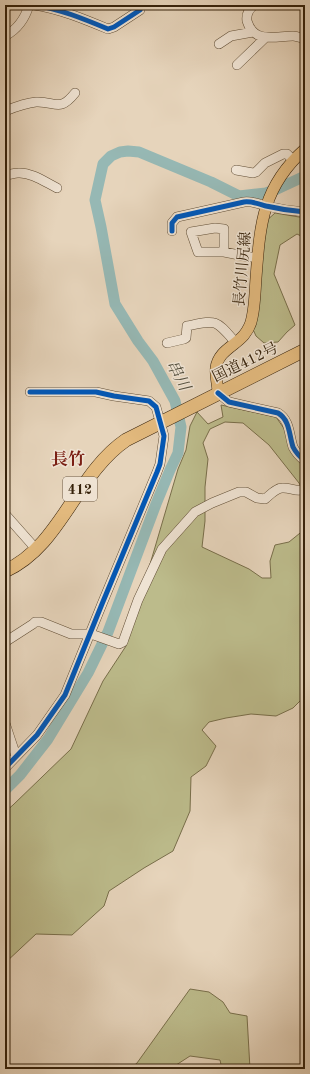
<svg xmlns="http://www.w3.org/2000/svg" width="310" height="1074" font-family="'Old Standard TT','Noto Serif JP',serif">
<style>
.green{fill:#bcbb8b;stroke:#786e4a}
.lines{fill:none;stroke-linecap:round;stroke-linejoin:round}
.river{stroke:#96b8b4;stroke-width:11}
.minor-casing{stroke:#614e36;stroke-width:10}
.major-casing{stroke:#35210a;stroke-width:12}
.highway-casing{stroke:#35210a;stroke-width:14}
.minor{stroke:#efe3d3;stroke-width:9}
.major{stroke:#e3ba7e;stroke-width:11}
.highway{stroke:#e3ba7e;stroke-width:13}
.cycleway-casing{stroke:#efe3d3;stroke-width:8}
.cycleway{stroke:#0057b8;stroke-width:5}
.labels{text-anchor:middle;stroke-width:3;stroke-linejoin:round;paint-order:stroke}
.shield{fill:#efe3d3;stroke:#6d5b46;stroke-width:1}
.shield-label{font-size:14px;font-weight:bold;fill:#35210a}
.street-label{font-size:15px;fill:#35210a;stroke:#efe3d3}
.water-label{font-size:16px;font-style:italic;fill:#524e3d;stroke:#efe3d3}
.quarter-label{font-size:17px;font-weight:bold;fill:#7a1f14;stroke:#efe3d3}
</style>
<rect width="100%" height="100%" fill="#e6d4bb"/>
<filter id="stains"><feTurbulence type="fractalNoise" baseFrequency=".005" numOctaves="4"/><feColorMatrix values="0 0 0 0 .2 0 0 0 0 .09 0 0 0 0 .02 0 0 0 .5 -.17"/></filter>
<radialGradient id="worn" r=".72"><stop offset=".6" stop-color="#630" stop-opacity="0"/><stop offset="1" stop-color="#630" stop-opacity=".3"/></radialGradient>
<path class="green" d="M275,213L305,218V238L297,234L280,245L274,274L295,325L287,332L278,342L264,343L256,336L251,325L265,222Z
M221,405L276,417L301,453L305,468V494L299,483L269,445L243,423L225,422L210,429L203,443L208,459L205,487V521L202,547L249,569L262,578H271L270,561L275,545L289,542L305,529V696L293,708L276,716L251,714L226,718L209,722L202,730L216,746L206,766L191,777L190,811L173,851L144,868L109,891L104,906L72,935L36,934L5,963V812L13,805L71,749L103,681L126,646L178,469L186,450L190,426L197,412L208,424L223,417Z
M190,989L209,992L223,1002L230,1013L247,1016L250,1069H222L220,1060L190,1056L170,1069H130L137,1063Z"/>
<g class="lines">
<path class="river" d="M5,790L20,775L48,739L88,673L108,632L156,504L170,470L178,453L181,427L175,401L153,361L138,341L115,304L101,227L95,200L103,164L111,156L120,152L128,151L139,152L211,182L239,196L266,193L277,189L305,176"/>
<defs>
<path id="minor" d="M34,5C60,9 84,19 108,29L114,27L140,10
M254,5C249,9 246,14 247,21C254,44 275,36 293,36C297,36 301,38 305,39
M5,36C18,29 25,19 29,5
M219,44L231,36L253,32
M237,65L266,37
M5,111C15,107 25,103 36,102C56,101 59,113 75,93
M236,170L253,173L256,172L265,163L283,154H287L293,160
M5,175C9,175 14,173 18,173C31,172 45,182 57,188
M172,231V223L177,217L244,202C252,201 259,204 266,206C279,209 292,211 305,212
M224,252V229L215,228L191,232L198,252H224L249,257H258
M167,343L184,339L186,338L187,326C218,320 215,319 236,343
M218,393L229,402L278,413C290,420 289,435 293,447C296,453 300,457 305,461
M5,514L36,549
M5,642L33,624L35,622H41L71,634H91L119,644L123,642L124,639L138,600L162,549L195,512L212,503L239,492H246L257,498L265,499C270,495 276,488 282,488C290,487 297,493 305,489
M5,723L16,756
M5,768L37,735L65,695L102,604L157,472L160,464L164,436L156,407L149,401L114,396L96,392H30"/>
<path id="major" d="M218,393C218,385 215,376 216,368C218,351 235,346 244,335C248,330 251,324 252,318C255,305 255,291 256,278C260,225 262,187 305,149"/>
<path id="highway" d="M5,571C61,546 76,474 126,440L305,350"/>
</defs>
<use href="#minor" class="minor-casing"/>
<use href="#major" class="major-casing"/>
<use href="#highway" class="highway-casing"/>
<use href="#minor" class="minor"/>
<use href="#major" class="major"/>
<use href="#highway" class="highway"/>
<defs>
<path id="cycleway" d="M34,5C60,9 84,19 108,29L114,27L140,10
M172,231V223L177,217L244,202C252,201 259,204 266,206C279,209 292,211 305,212
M218,393L229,402L278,413C290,420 289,435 293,447C296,453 300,457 305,461
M5,768L37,735L65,695L102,604L157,472L160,464L164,436L156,407L149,401L114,396L96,392H30"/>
</defs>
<use href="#cycleway" class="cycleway-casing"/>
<use href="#cycleway" class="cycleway"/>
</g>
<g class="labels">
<rect class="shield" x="63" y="477" width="34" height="24" rx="3"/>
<g class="shield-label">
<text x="80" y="494">412</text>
</g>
<g class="street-label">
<text transform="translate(242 269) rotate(-85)" y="5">長竹川尻線</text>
<text transform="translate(245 362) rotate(-26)" y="5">国道412号</text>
</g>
<g class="water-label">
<text transform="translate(179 375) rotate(62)" y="6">串川</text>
</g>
<g class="quarter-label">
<text x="68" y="465">長竹</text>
</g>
</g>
<rect width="310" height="1074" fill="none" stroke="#e6d4bb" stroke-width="20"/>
<rect x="6" y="6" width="298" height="1062" fill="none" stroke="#35210a" stroke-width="2"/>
<rect x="10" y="10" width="290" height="1054" fill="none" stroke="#35210a"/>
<rect width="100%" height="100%" filter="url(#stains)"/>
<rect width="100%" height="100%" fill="url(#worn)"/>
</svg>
